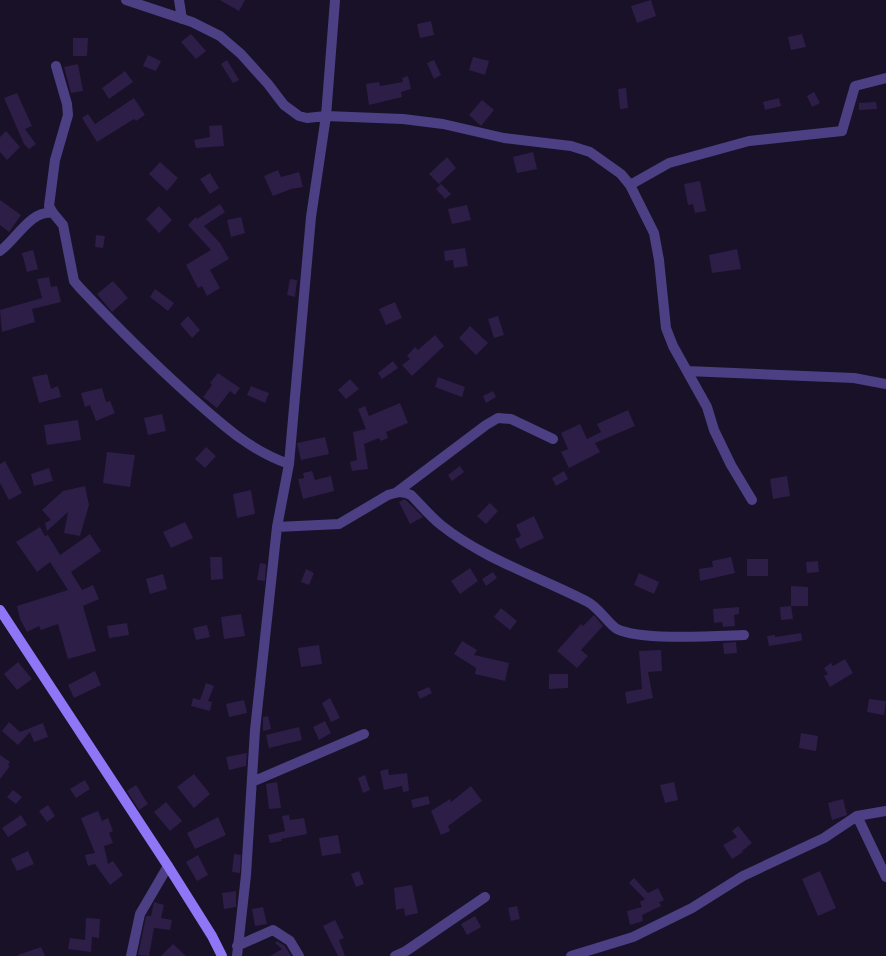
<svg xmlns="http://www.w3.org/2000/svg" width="886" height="956" font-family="'Asap Condensed',sans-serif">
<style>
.building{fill:#2d1e47}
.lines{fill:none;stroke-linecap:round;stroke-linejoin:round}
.minor{stroke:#4d3f83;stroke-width:10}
.secondary{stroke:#8e76f7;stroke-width:10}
</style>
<rect width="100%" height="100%" fill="#191127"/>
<path class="building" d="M220,0H245L239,11Z
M651,0L656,16L637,23L631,6Z
M431,21L434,35L420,38L417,24Z
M191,34L206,51L196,59L181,42Z
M802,34L806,47L791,50L788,37Z
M73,38H88L87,56H73Z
M148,55L161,61L156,71L143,66Z
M473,57L489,61L485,75L469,70Z
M227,60L239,80L233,83L221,64Z
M434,60L441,75L434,79L427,63Z
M78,64L83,91L71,93L64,67Z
M125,71L133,82L109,99L102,88Z
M408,76L411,89L401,92L402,97L369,105L366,84L379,82L380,86L403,82L402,78Z
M626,88L628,108L620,109L618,89Z
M814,92L820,103L812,107L807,96Z
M17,93L32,126L25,129L36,144L29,149L24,144L4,98Z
M134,98L145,115L136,121L134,119L97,142L82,118L88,114L95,124Z
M779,98L781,106L765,110L763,102Z
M482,100L494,110L481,126L469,115Z
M876,102L877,109L859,110V103Z
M222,125L224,146L196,148L194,140L210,137L209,126Z
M6,131L20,147L7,160L0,152V137Z
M533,152L537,169L517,173L513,157Z
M447,157L456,168L439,184L429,174Z
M160,162L178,178L167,191L149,174Z
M278,170L281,177L299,172L303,187L291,189L273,196L264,176Z
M210,173L219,188L210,194L200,179Z
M700,181L706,211L695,213L693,204L688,205L684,184Z
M441,184L451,194L445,199L436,189Z
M0,200L21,215L9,232L0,225Z
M220,204L225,212L204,226L220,243L229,259L210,270L220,288L207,296L202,286L198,288L186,265L211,250L188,225L196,217L197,219Z
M467,205L471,220L452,224L448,209Z
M159,206L172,220L159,233L146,219Z
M241,217L245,233L231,237L227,220Z
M96,235L105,236L103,248L95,247Z
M465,248L468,266L454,268L453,260L445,261L444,251Z
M737,249L741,269L712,273L709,255Z
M33,250L38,269L27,272L22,253Z
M49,277L51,287L57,286L61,302L32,309L35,322L2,332L0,310L42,298L37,279Z
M290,279L297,280L295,297L287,295Z
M113,281L128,298L112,312L97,294Z
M155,289L174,303L168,311L150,297Z
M395,302L402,318L386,325L379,309Z
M188,316L200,330L192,338L180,324Z
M498,316L504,335L494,338L488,319Z
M470,326L488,343L476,355L459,338Z
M435,335L444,346L412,376L402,365L410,359L407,356L415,347L418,350Z
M393,361L398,368L382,379L378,373Z
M218,373L240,388L235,395L230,391L217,408L203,397L212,385L210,383Z
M47,374L51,389L58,386L61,397L39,403L32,377Z
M438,377L465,387L462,397L435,387Z
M350,379L359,389L346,399L338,390Z
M251,386L269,393L265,403L247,395Z
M102,388L106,402L110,401L115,413L96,421L90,405L85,407L81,393Z
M493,391L496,397L486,403L483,396Z
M400,403L408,423L386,432L388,438L381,441L379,438L364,444L368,469L352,471L350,462L357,460L353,432L366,429L358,409L365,406L369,416Z
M628,410L635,426L595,443L600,452L569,468L561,452L568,449L561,433L580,424L587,439L601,432L597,424Z
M162,414L166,431L148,435L144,418Z
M78,420L81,440L47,445L44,425Z
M325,437L329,454L301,460L297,443Z
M206,447L216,456L205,468L195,459Z
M107,452L135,455L130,487L103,483Z
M5,461L22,493L9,500L0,483V464Z
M460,466L464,472L452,481L448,475Z
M49,468L53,481L34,486L31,474Z
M312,471L315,480L331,476L334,491L303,499L298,479L304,478L303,473Z
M564,471L568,479L556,486L552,478Z
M787,476L790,496L773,499L770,479Z
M85,486L89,505L80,536L64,533L68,512L47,531L45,523L51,520L42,510L63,491Z
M251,490L255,514L237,518L233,494Z
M404,499L407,501L423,517L410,524L399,502Z
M490,503L498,511L486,524L477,516Z
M534,516L544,538L520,549L515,539L521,536L516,525Z
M185,522L193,538L171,548L163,532Z
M40,527L45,536L48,535L60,555L90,534L101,551L71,572L82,590L93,585L99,599L83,606L96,651L68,659L58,624L41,630L39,626L27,632L20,619L17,606L68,590L50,562L37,572L16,542Z
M210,557H222L223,579L211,580Z
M731,557L735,573L700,581L699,569L713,567L712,561Z
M747,559H768V576H747Z
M818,561L819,572L807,573L806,562Z
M260,563L266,564L265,581L257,580Z
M470,568L478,581L460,594L451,581Z
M306,569L314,573L309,585L301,582Z
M493,572L497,578L486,586L482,579Z
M639,573L659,582L654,594L634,585Z
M163,574L167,589L150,594L146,579Z
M791,586L808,587V606H791Z
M791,606L793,619L781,620L780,607Z
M739,607V614L734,615L735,626L723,627L722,622L714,623L713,609Z
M501,608L517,621L510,630L494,617Z
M241,614L245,636L224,639L221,617Z
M594,615L603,626L581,650L588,656L577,668L557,651L581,624L583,626Z
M127,623L129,635L109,638L107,626Z
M207,625L210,637L196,640L193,628Z
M801,633L802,640L800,641L769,646L767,636L775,635V637Z
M462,641L477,650L474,655L509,663L505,681L475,674L476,668L454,654Z
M736,642L737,653L724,654L723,643Z
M319,645L322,664L301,667L298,648Z
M661,650L662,671L648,672L653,698L627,704L625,692L642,689L639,651Z
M845,659L853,673L830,687L824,676L828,674L824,668L831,663L833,666Z
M18,662L32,679L17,690L4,674Z
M95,671L101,685L74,698L68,685Z
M549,674H568V688L549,689Z
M206,683L214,686L208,701L212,702L210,711L191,706L193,698L200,700Z
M429,687L432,693L420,699L417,692Z
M330,698L340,718L331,722L322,703Z
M869,699L886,701L884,715L867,712Z
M244,700L247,713L229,717L226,704Z
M268,716L271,729L263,731V717Z
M325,721L331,733L319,740L313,727Z
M9,722L20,732L43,723L48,737L34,742L30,732L18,745L2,731Z
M299,727L302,740L269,748L266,735Z
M801,733L818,736L816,751L799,748Z
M247,753L246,766L229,770L226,757Z
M0,755L10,762L8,765L10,766L0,779Z
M388,769L389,775L407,773L409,791L403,792L402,786L384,790L380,771Z
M194,774L210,794L194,808L177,787Z
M365,775L370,790L363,793L358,778Z
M85,780L90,789L76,798L70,789Z
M277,782L281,808L269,809L266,784Z
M674,782L678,800L665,803L660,785Z
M136,785L148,804L139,810L127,791Z
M471,786L482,801L448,826L450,831L441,835L431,811L450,799L451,802Z
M13,790L22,797L16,804L7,797Z
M428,796L430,804L413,808L411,800Z
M843,799L847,815L832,820L828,803Z
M166,802L182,821L170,831L154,812Z
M48,805L55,816L47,822L39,811Z
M98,811L102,821L108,818L113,831L109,833L113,843L104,846L108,864L113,861L123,875L110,885L95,864L88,866L85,855L95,853L81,818Z
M21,815L27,825L8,837L2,828Z
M289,815L290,820L304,818L307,834L281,839L282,841L270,843L268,835L285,831L282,816Z
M218,817L226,835L195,849L187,833Z
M738,826L752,843L742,851L743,852L732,859L723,845L737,837L732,831Z
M338,835L341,853L322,856L319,838Z
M28,851L34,864L17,871L11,859Z
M234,854L241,855L240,873L232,872Z
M198,855L208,875L197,881L186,862Z
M359,871L364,884L356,887L351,874Z
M820,871L836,908L818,916L802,879Z
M634,878L648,893L658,888L664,900L658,903H660L661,906L642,915L643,921L630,925L627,911L642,907L640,902L645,899L629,883Z
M412,885L418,913L405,916L404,908L396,910L394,888Z
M236,891V907L224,909L222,893Z
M154,902L164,905L161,918L172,920L170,930L154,928L149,956L138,955L146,916H151Z
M517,906L520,919L511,921L508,908Z
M263,907L267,924L255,926L252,909Z
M475,916L481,927L467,935L461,924Z
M86,918L100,919L99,938L92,937L91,952L68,949L70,938L85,940Z
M335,920L344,938L339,940L345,956H338L323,926Z
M277,941L285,946L291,956H270L282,949L275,943Z
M173,944L186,956H161Z
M41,947L45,956H18V955Z"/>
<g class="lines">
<path class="minor" d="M126,0L192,22L220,36L241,54L268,84L284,105L299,116L307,118L326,116L403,119L443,124L504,138L571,146L590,152L621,174L630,185L654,233L659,260L666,328L673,346L707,407L714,430L731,465L752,500
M179,0L182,19
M630,185L669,163L749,141L842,131L855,86L886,78
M53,213L49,206L55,160L68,115L67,104L56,66
M0,251C16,240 31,209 53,213L63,225L74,281L80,288C116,326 153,363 191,397C223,425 249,450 289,464
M687,371L854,378L886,384
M397,492L486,425L498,418L511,419L553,439
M277,527L339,524L388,495C397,492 402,491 411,495C421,505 430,516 441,525C482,558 539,577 586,601C599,607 608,624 617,629C641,641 716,636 744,635
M252,782L364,734
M857,816L886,877
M237,946L273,930L290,941L299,956
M131,956L140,914L168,866
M237,956L246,875L255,730L277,527L289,464L311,217L326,116L335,0
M395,956L406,951L485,897
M571,956L633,937L692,908L743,876L824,838L857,816L886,811"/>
<path class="secondary" d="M0,610L168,866L212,936L222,956"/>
</g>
</svg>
